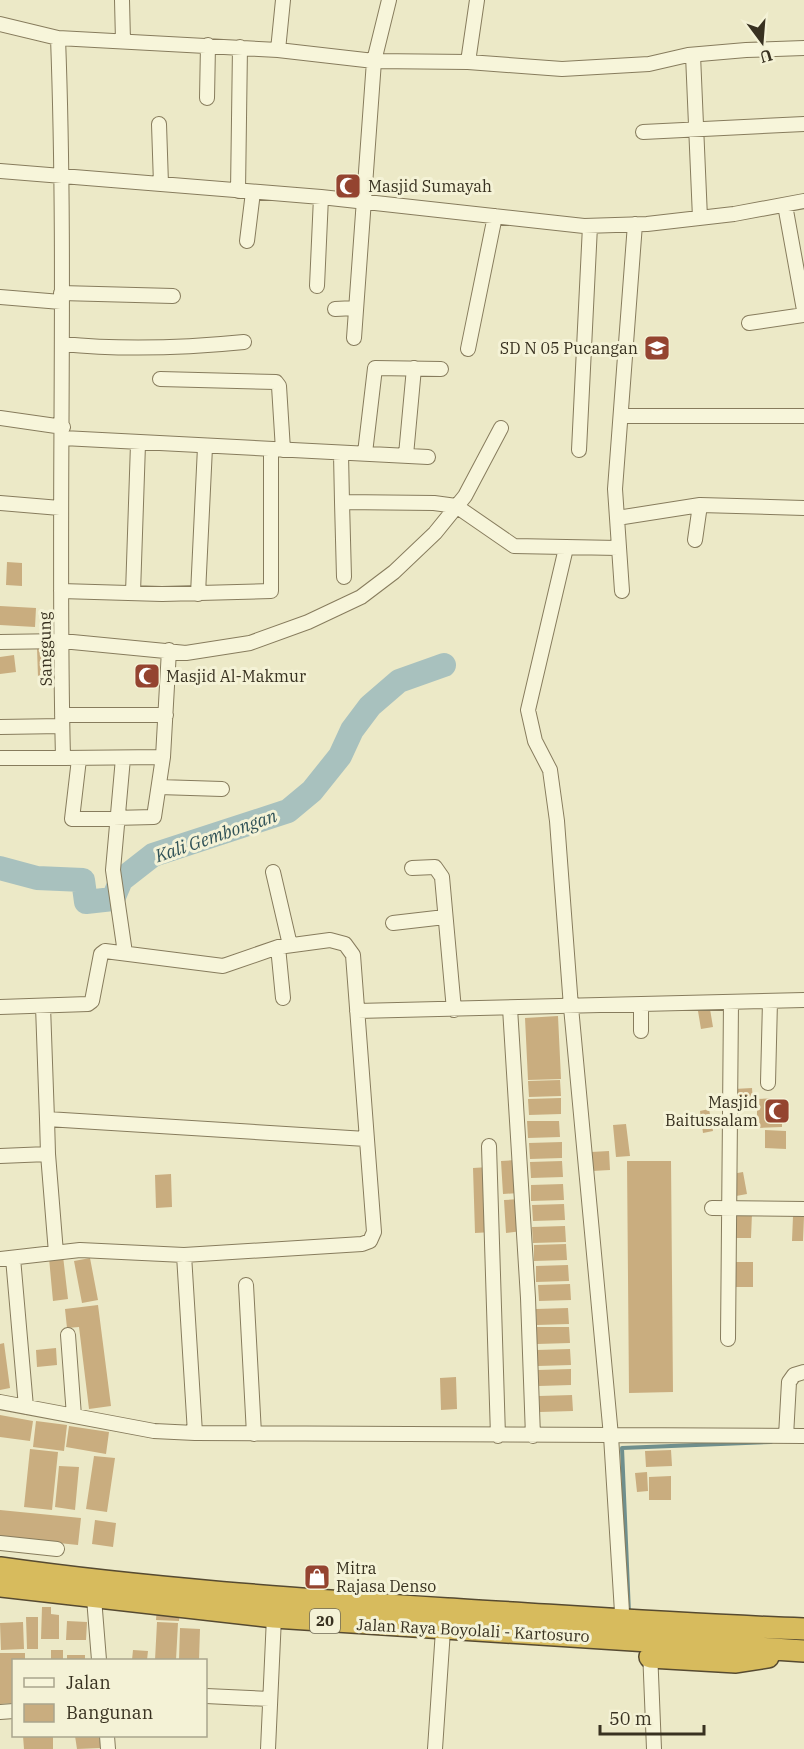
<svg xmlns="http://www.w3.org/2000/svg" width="804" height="1749" font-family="'IBM Plex Serif',serif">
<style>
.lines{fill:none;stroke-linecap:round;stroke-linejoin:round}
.stream{stroke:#6f8f8d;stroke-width:4}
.river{stroke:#a8c1be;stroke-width:24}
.building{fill:#c9ad7f}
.minor-casing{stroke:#877c5d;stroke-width:16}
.highway-casing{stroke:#564a31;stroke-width:24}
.minor{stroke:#f7f5da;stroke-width:14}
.highway{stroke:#d7bb5d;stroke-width:21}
.labels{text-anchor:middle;stroke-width:6;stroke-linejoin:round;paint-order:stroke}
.shield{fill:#f4f2d6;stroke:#706b57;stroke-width:1.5}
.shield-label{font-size:15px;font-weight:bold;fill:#383120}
.poi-label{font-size:16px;fill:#383120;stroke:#f4f2d6;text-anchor:start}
.street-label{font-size:16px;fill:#383120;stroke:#f4f2d6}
.water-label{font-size:18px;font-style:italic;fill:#305257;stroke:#f4f2d6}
</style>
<rect width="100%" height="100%" fill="#ece9c7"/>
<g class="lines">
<path class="stream" d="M629,1613L622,1448L771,1442"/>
<path class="river" d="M0,868L37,878L83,880L86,902L113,899L121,880L153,855L288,811L312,791L340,756L352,730L370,706L399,681L444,665"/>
</g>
<path class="building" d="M7,562L22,563V586L6,585Z
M0,606L36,608L35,627L0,625Z
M37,648H54V677H38Z
M14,655L16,672L0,674V657Z
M709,1003L713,1027L701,1029L697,1005Z
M558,1016L561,1079L528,1080L525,1018Z
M560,1080L561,1096L529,1097L528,1081Z
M752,1088L753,1102L735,1103L734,1089Z
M561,1098V1114L529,1115L528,1099Z
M782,1098V1127L757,1128V1099Z
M709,1109L713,1131L703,1133L700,1111Z
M527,1121H559L560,1137L528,1138Z
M626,1124L630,1156L616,1157L613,1125Z
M765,1130L786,1131V1149L765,1148Z
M562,1142V1158L530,1159L529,1143Z
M609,1151L610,1170L592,1171L591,1152Z
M517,1160L519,1193L503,1194L501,1161Z
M562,1161L563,1177L531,1178L530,1162Z
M627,1161H671L673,1392L629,1393Z
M489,1167L492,1232L475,1233L473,1168Z
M743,1172L747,1194L736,1196L732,1174Z
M171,1174L172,1207L156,1208L155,1175Z
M563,1184L564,1200L531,1201V1185Z
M520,1199L522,1231L506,1233L504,1200Z
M564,1204L565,1220L533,1221L532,1205Z
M735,1213H752L751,1238H734Z
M793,1216H804L803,1241H792Z
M565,1226L566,1242L533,1243L532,1227Z
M566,1244L567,1260L534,1261V1245Z
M63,1256L68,1299L53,1301L49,1258Z
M90,1258L98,1300L82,1303L74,1261Z
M735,1262H753V1287H735Z
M568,1265L569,1281L536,1282V1266Z
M570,1284L571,1300L539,1301L538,1285Z
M98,1305L111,1406L89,1409L79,1327L67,1328L65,1309Z
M568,1308L569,1324L537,1325L536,1309Z
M537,1327H569L570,1343L537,1344Z
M4,1343L10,1388L0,1390V1344Z
M56,1348L57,1365L37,1367L36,1350Z
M570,1349L571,1365L538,1366L537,1350Z
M571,1369V1385L539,1386L538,1370Z
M456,1377L457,1409L441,1410L440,1378Z
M572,1395L573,1411L540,1412L539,1396Z
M0,1415L33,1421L30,1441L0,1437Z
M36,1421L67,1425L64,1451L33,1447Z
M69,1426L109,1432L106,1454L66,1447Z
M30,1449L58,1452L52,1510L24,1507Z
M671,1450L672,1466L646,1467L645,1451Z
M94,1456L115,1458L107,1512L86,1509Z
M59,1466L79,1467L75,1510L55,1507Z
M647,1472L648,1491L637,1492L635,1473Z
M671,1476V1500H649V1477Z
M0,1510L81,1518L78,1545L0,1537Z
M95,1520L116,1523L113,1547L92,1544Z
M42,1607H51V1614L59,1615V1639H41Z
M157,1608L180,1609L179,1621L156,1620Z
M26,1617H38V1649H27Z
M67,1621L87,1622L86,1640H66Z
M23,1622L24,1649L1,1650L0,1623Z
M157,1622L178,1623L176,1660H155Z
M180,1628L200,1629L199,1660H179Z
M51,1650H63V1660H51Z
M133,1650L148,1651L147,1660H132Z
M0,1653H25V1660H14V1703L0,1704Z
M67,1655H85V1660H67Z
M23,1736H49L53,1737V1749H24Z
M75,1736H99L101,1748L77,1749Z"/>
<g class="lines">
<defs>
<path id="minor" d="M122,0L123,41
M0,24L58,38L278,50L374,61L468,62L562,69L649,64L688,55L746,50L804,48
M58,38C67,278 57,518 63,758L163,757
M278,50L283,0
M693,55L700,218
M468,62L477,0
M207,98L208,45
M159,124L161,184
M643,132L804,124
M0,171L321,197L584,226L647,224L734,214L804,201
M238,191L240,47
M785,205L804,310
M247,241L253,192
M317,286L321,197
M61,293L173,296
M0,297L61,302
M335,309L355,308
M749,323L804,315
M354,338L374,61L389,0
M62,344C122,350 184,348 244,342
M468,349L495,216
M160,379L276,382L279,386L283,450
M622,416H804
M0,418L63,427
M63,438L428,457
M579,450L590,226
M365,453L375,368L441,369
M341,454L342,502L434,503L456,506L514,546L618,548
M406,455L414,368
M342,502L344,577
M0,503L60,508
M617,518L700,505
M695,540L700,505L804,508
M566,548L528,710L535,741L550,770L557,821L571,1007L611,1436L623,1628
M61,591L162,594L271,591V450
M622,591L615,489L635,224
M133,593L138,444
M198,594L205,447
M0,642L62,641L186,653L250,643L308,622L361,597L394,572L435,533L465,496L501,428
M62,715H166
M0,727L62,726
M0,758H63
M123,758L113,870L125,953
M79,759L72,819L154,817L163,757L169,650
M159,787L222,789
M412,868L435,867L442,877L454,1010
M273,872L290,945
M393,923L445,917
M278,947L283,998
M43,1006L47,1119
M0,1007L88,1004L92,1001L101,954L105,951L223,966L278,947L330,940L345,944L353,955L374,1232L370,1241L362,1244L184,1255L80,1250L0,1259
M510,1008L528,1298L533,1436
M357,1011L804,1000
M641,1031V1005
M768,1083L770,1001
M489,1146L498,1436
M48,1154L56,1253
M0,1156L48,1154L47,1119L366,1139
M712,1208L804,1209
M184,1255L195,1433
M13,1258L26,1407
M246,1285L254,1434
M68,1335L74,1416
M728,1339L731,1002
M0,1402L154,1431L195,1433L804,1436
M786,1436L789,1382L794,1375L804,1372
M0,1543L57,1549
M94,1598L99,1660
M650,1650L654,1749
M206,1696L269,1699
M0,1712L14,1711
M107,1736L108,1749
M268,1749L274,1617
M435,1749L443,1630"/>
<path id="highway" d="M0,1568C148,1589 297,1599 447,1609C566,1616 685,1625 804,1629
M0,1586L274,1617L804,1651
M650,1657L736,1662L768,1657"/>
</defs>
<use href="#minor" class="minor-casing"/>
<use href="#highway" class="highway-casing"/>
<use href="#minor" class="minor"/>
<use href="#highway" class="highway"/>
</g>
<defs>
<symbol id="mosque-square" viewBox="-11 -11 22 22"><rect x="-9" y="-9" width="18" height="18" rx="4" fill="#944430" stroke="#f4f2d6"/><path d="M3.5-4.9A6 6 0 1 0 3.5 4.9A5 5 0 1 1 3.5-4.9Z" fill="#fff"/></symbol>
<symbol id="school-square" viewBox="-11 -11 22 22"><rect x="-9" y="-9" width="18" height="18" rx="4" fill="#944430" stroke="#f4f2d6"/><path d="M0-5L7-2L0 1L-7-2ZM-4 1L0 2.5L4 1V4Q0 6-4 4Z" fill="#fff"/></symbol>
<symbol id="shop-square" viewBox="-11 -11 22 22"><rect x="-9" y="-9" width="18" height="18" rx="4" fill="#944430" stroke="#f4f2d6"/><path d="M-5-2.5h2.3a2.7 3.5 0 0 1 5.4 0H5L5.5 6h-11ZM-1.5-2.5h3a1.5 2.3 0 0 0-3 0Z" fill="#fff"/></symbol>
</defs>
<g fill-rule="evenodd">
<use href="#mosque-square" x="333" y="171" width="30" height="30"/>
<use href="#school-square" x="642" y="333" width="30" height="30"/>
<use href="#mosque-square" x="132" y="661" width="30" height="30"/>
<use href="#mosque-square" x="762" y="1096" width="30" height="30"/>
<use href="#shop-square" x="302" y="1562" width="30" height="30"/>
</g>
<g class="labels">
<rect class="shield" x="310" y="1609" width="30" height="24" rx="4.5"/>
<g class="shield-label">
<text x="325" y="1626">20</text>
</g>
<g class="poi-label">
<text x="368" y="192">Masjid Sumayah</text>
<text x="638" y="354" text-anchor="end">SD N 05 Pucangan</text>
<text x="166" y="682">Masjid Al-Makmur</text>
<text x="758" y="1108" text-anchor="end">Masjid<tspan x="758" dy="18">Baitussalam</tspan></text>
<text x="336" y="1574">Mitra<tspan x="336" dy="18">Rajasa Denso</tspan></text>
</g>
<g class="street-label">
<text transform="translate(45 649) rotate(-91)" y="6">Sanggung</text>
<text transform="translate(473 1630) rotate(3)" y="6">Jalan Raya Boyolali - Kartosuro</text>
</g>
<g class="water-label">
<text transform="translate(216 836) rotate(-19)" y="6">Kali Gembongan</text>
</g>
</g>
<rect x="12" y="1659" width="195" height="78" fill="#f4f2d6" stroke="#a9a58d" stroke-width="1.5"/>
<rect x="24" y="1678" width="30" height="9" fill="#f7f5da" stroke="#a9a58d" stroke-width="1.5"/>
<text x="66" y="1689" font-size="18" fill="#383120">Jalan</text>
<rect x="24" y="1704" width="30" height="18" fill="#c9ad7f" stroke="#a9a58d" stroke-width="1.5"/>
<text x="66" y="1719" font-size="18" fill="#383120">Bangunan</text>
<g transform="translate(762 42) rotate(164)" stroke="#f4f2d6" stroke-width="4.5" paint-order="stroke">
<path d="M0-4.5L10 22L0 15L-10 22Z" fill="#383120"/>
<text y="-9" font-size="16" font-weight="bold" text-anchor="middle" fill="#383120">U</text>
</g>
<path d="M600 1725v9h104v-9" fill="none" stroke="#383120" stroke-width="3"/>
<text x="609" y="1725" font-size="18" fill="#383120" stroke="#f4f2d6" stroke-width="4.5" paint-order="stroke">50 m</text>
</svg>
